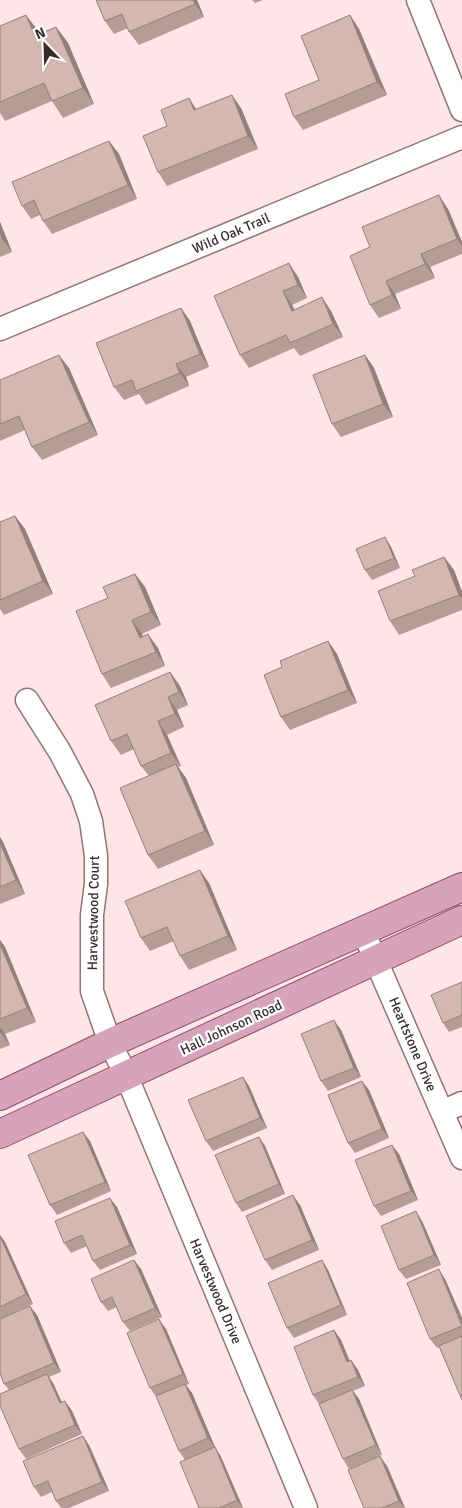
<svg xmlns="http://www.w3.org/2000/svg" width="462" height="1508" font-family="Signika,sans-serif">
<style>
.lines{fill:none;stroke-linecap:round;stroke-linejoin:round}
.minor-casing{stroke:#8f7576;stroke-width:25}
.major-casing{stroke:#8e516b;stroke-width:30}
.minor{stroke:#fff;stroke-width:22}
.major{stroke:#d7a3bb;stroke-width:28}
.wall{fill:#b59d97}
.shaded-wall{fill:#94807b}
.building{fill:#d3b7b0;stroke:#94807b}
.labels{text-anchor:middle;stroke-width:4.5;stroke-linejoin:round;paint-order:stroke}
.street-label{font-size:14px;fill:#372c2c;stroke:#fff}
</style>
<rect width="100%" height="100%" fill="#fee5e7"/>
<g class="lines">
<defs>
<path id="minor" d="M418,0L462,110
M0,329L462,137
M27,700L60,752L82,794L91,821L96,856V884L92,915V991L110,1043L126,1075L306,1508
M363,931L462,1158
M442,1112L462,1103"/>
<path id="major" d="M0,1096L110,1043L462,887
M0,1134L462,920"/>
</defs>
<use href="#minor" class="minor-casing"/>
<use href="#major" class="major-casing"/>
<use href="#minor" class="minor"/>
<use href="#major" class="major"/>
</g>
<path class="wall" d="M96,0H197L204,17L139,45L129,32L128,28L114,34L105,21Z
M252,0H263L255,3Z
M26,15L38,31L39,34L56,27L68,43L94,104L63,118L52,101L5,121L0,113V26Z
M350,15L359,29L387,95L303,130L294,117L319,80Z
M241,108L258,149L167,186L158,172L167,126L196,109Z
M109,141L119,154L137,199L52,234L43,221L40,215L31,219L22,206Z
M448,209L462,242V254L430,267L435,278L395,294L401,309L379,318L370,305V247Z
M0,222L12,252L0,257Z
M298,277L307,298L292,305L295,310L331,311L343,337L300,356L294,348L249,368L240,355L214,296Z
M181,308L190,321L209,367L186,377L189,386L146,405L139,394L124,400L114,387Z
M365,355L374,368L393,417L341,437L332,424Z
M69,368L98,435L42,460L32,447L25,430L0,441V380Z
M15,516L25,529L53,594L4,615L0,609V522Z
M385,537L391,547L400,568L372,580L365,570Z
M444,557L454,570L462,592V610L399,635L390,621L415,576Z
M135,574L145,587L161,625L142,634L143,637L158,648L165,666L111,688L102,674L108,598Z
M328,641L337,654L357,703L290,730L281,717L282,667Z
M170,672L180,686L188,705L177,710L184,727L167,735L181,766L178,767L186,778L214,845L158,869L148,855L149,776L141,766L134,749L121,755L111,741Z
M0,837L3,842L25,894L0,904Z
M209,883L237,950L189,970L180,956L174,941L150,951L141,938Z
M0,940L5,947L36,1022L5,1034L10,1045L0,1049Z
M462,982V1027L449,1032L443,1023Z
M341,1030L361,1077L328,1091L321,1081Z
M243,1077L249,1086L267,1128L213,1151L206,1141Z
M369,1090L389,1138L355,1153L348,1143Z
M259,1137L265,1146L285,1194L242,1212L236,1203Z
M90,1141L111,1191L57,1215L50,1205Z
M399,1154L418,1200L381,1216L374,1206Z
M300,1205L319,1250L272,1270L265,1260Z
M117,1207L137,1254L100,1270L93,1261L87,1246L71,1253L64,1243Z
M422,1221L441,1265L406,1279L399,1270Z
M0,1235L5,1242L33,1304L13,1313L37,1315L61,1372L49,1377L53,1383L62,1402L65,1401L72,1411L82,1434L26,1459L19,1449L9,1390L4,1384L0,1373Z
M134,1260L141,1269L162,1317L130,1331L123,1322L117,1307L108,1311L101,1302Z
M322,1260L328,1270L347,1315L294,1338L287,1328Z
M445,1279L462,1318V1400L439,1347L437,1348L430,1339Z
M166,1329L189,1384L186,1385L192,1393L215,1447L221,1457L243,1508H199L185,1460L179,1451L157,1398L150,1388Z
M334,1330L341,1340L349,1361L351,1360L358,1370L365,1386L353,1391L359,1399L382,1455L349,1469L343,1459L319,1404L313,1395Z
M89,1445L109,1491L69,1508H61L56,1501L52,1492L41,1497L34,1487Z
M387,1466L405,1508H364Z"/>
<path class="shaded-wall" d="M193,0H197L204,17L195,4Z
M26,15L38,31L47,52L35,36Z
M350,15L359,29L387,95L377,82Z
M56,27L68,43L94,104L83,88Z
M232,95L241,108L258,149L248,136Z
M189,98L198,112L194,110Z
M109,141L119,154L137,199L128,185Z
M439,195L448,209L462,242V246L457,239Z
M0,222L12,252L2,239L0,233Z
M421,254L430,267L435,278L425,264Z
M289,263L298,277L307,298L298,285Z
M386,281L395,294L401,309L392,295Z
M283,291L292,305L301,324L292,311Z
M322,297L331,311L343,337L333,324Z
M181,308L190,321L209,367L200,354Z
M59,355L69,368L98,435L89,422Z
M365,355L374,368L393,417L383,404Z
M176,364L186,377L189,386L180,373Z
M15,516L25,529L53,594L43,581Z
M385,537L391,547L400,568L394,558Z
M444,557L454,570L462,592V599L459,595Z
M135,574L145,587L161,625L151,612Z
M132,620L142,634L149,651L140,638Z
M148,634L158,648L165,666L156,652Z
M328,641L337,654L357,703L348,690Z
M170,672L180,686L188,705L179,692Z
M168,697L177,710L184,727L175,714Z
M158,721L167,735L181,766L171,753Z
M176,764L186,778L214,845L205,831Z
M0,837L3,842L25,894L16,880L0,843Z
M200,870L209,883L237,950L228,936Z
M0,940L5,947L36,1022L27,1008L0,944Z
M334,1020L341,1030L361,1077L354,1068Z
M0,1027L5,1034L10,1045L0,1032Z
M243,1077L249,1086L267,1128L260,1118Z
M362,1081L369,1090L389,1138L382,1129Z
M83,1132L90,1141L111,1191L105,1182Z
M259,1137L265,1146L285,1194L279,1184Z
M392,1145L399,1154L418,1200L411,1191Z
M293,1195L300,1205L319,1250L312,1240Z
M110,1198L117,1207L137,1254L130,1245Z
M416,1211L422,1221L441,1265L434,1255Z
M0,1235L5,1242L33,1304L26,1294Z
M134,1260L141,1269L162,1317L155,1308Z
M322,1260L328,1270L347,1315L341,1305Z
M439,1269L445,1279L462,1318V1324Z
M30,1306L37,1315L61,1372L54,1363Z
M159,1319L166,1329L189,1384L183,1374Z
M334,1330L341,1340L354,1371L347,1362Z
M351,1360L358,1370L365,1386L358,1377Z
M47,1374L53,1383L66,1413L60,1403Z
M185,1384L192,1393L215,1447L221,1457L243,1508L237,1500L215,1448L208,1438Z
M352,1390L359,1399L382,1455L376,1445Z
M65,1401L72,1411L82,1434L75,1425Z
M83,1436L89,1445L109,1491L102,1482Z
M380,1456L387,1466L405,1508L399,1501Z"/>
<path class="building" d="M96,0H193L195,4L129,32L122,14L105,21Z
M26,15L35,36L56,27L83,88L52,101L44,83L0,102V26Z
M350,15L377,82L294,117L285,94L319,80L301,36Z
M232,95L248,136L158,172L143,136L167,126L161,110L189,98L194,110Z
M109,141L128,185L43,221L34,200L22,206L12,182Z
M439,195L457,239L421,254L425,264L386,281L392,295L370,305L350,256L370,247L362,227Z
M289,263L298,285L283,291L292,311L322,297L333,324L290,343L286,335L240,355L214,296Z
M181,308L200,354L176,364L180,373L136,391L132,380L114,387L96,343Z
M59,355L89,422L32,447L19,416L0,424V380Z
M365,355L383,404L332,424L313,375Z
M15,516L43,581L0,600V522Z
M385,537L394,558L365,570L356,549Z
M444,557L459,595L390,621L378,591L415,576L412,570Z
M135,574L151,612L132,620L140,638L148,634L156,652L102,674L76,611L108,598L103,587Z
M328,641L348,690L281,717L264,675L282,667L280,661Z
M170,672L179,692L168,697L175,714L158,721L171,753L141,766L127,734L111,741L95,705Z
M176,764L205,831L148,855L120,788Z
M0,843L16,880L0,887Z
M200,870L228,936L180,956L167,927L141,938L125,901Z
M0,944L27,1008L0,1019Z
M462,982V1015L443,1023L431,995Z
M334,1020L354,1068L321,1081L301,1034Z
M243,1077L260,1118L206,1141L188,1100Z
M362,1081L382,1129L348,1143L328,1095Z
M83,1132L105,1182L50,1205L28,1155Z
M259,1137L279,1184L236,1203L215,1155Z
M392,1145L411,1191L374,1206L355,1160Z
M293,1195L312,1240L265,1260L246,1216Z
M110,1198L130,1245L93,1261L82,1235L64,1243L55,1221Z
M416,1211L434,1255L399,1270L381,1226Z
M0,1236L26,1294L0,1307Z
M134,1260L155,1308L123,1322L112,1297L101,1302L91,1279Z
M322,1260L341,1305L287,1328L268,1283Z
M439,1269L462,1326L430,1339L407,1283Z
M30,1306L54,1363L4,1384L0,1373V1319Z
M159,1319L183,1374L150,1388L127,1333Z
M334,1330L347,1362L351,1360L358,1377L313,1395L294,1347Z
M462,1336V1400L439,1346Z
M47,1374L60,1403L65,1401L75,1425L19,1449L0,1406V1394Z
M185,1384L208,1438L179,1451L156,1396Z
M352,1390L376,1445L343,1459L319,1404Z
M83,1436L102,1482L56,1501L48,1481L34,1487L23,1461Z
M215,1447L237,1500L219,1508H199L180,1462Z
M380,1456L399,1501L382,1508H364L348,1470Z"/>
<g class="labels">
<g class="street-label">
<text transform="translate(231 233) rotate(-23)" y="5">Wild Oak Trail</text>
<text transform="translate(93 913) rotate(-89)" y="5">Harvestwood Court</text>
<text transform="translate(231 1027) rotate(-25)" y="5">Hall Johnson Road</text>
<text transform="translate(413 1044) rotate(67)" y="5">Heartstone Drive</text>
<text transform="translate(216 1291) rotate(67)" y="5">Harvestwood Drive</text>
</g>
</g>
<g transform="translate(45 45) rotate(337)" stroke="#ffffff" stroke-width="4" paint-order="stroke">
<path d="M0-4L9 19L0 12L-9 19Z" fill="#372c2c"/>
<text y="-8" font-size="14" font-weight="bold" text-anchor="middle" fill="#372c2c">N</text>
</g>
</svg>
